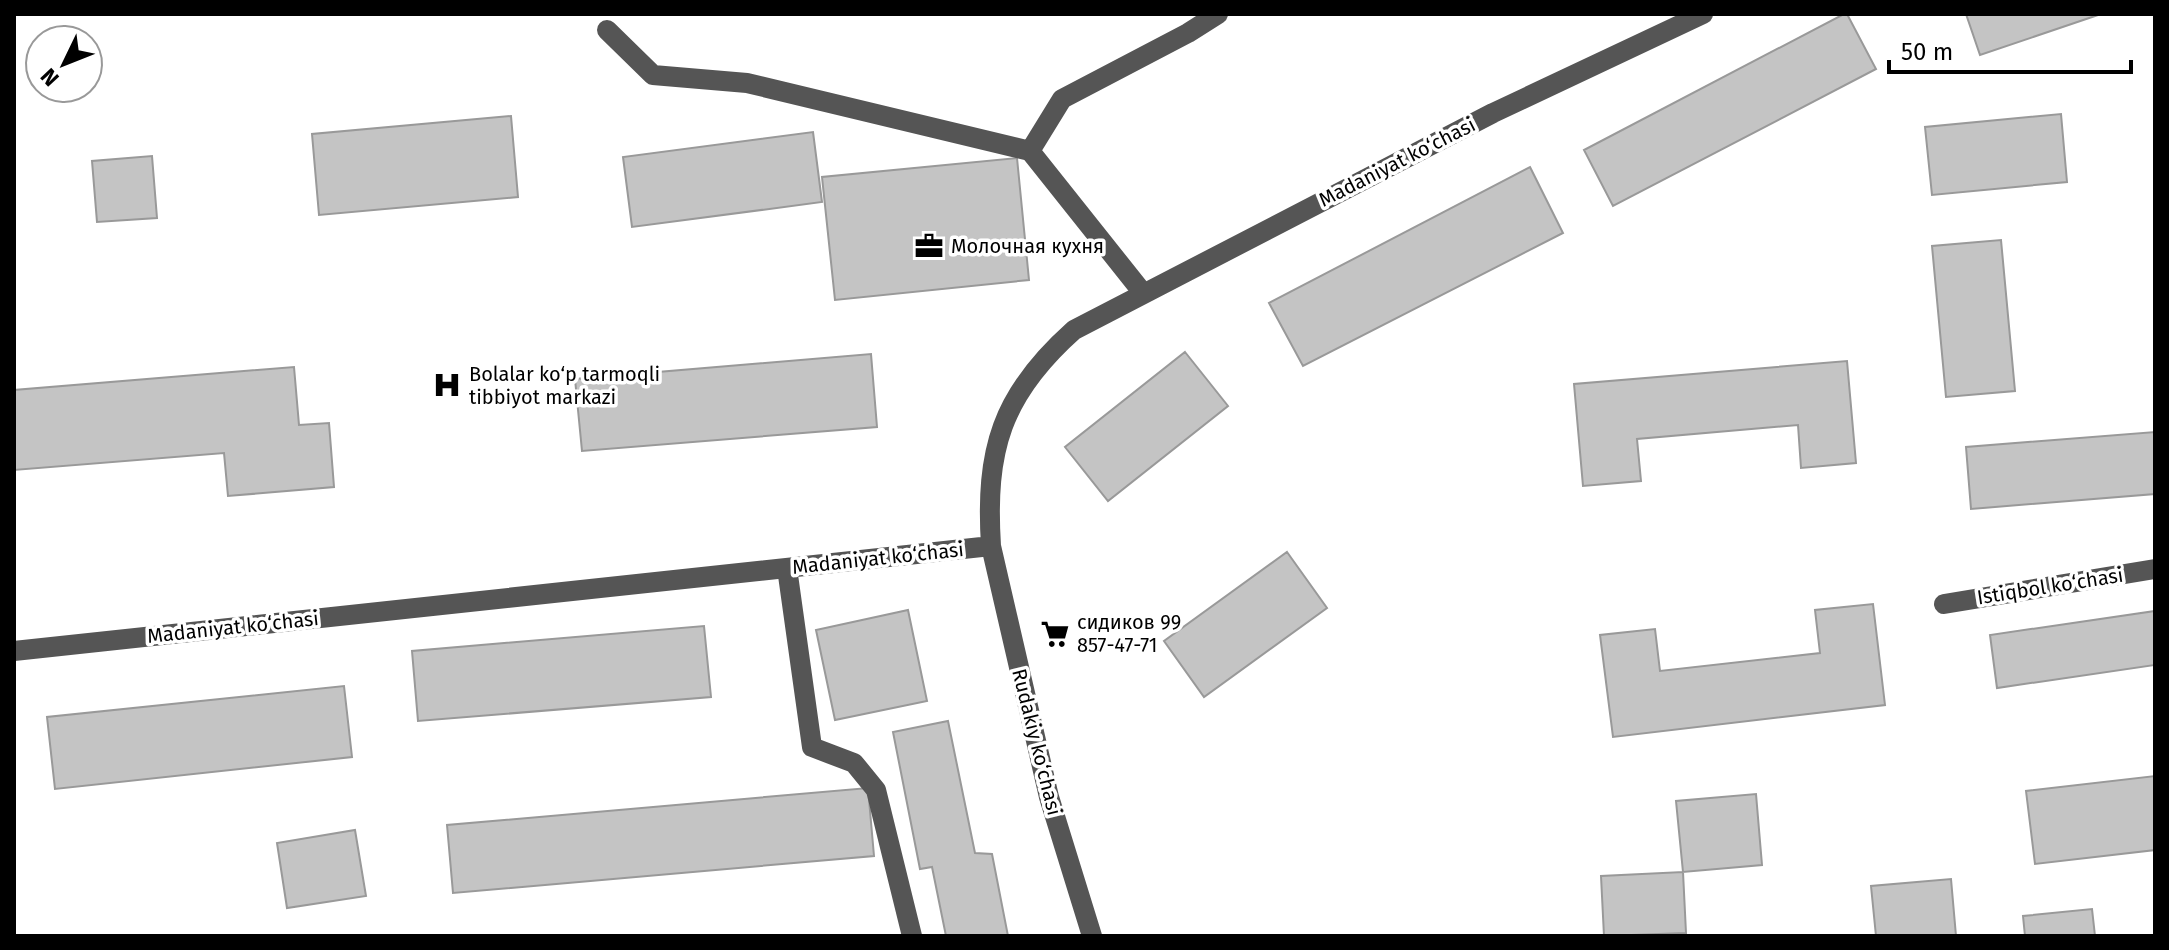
<svg xmlns="http://www.w3.org/2000/svg" width="2169" height="950" font-family="'Fira Sans',sans-serif">
<style>
.building{fill:#c4c4c4;stroke:#999;stroke-width:2}
.lines{fill:none;stroke-linecap:round;stroke-linejoin:round}
.minor{stroke:#555;stroke-width:20}
.labels{text-anchor:middle;stroke-width:7;stroke-linejoin:round;paint-order:stroke}
.street-label{font-size:20px;fill:#000;stroke:#fff}
.poi-label{font-size:20px;fill:#000;stroke:#fff;text-anchor:start}
</style>
<rect width="100%" height="100%" fill="#fff"/>
<path class="building" d="M1844,14H1847L1876,69L1613,206L1584,150Z
M1966,14H2101L1980,55Z
M2061,114L2067,182L1932,195L1925,127Z
M511,116L518,197L319,215L312,134Z
M813,132L822,202L632,227L623,157Z
M152,156L157,218L97,222L92,161Z
M1017,158L1029,280L835,300L822,177Z
M1530,167L1563,233L1303,366L1269,303Z
M2001,240L2015,391L1946,397L1932,246Z
M1185,352L1228,406L1108,501L1065,447Z
M871,354L877,427L582,451L575,379Z
M1847,361L1856,463L1801,468L1798,425L1637,439L1641,481L1583,486L1574,384Z
M294,367L299,425L329,423L334,487L228,496L224,453L14,470V390Z
M2155,432V494L1971,509L1966,447Z
M1287,552L1327,608L1204,697L1164,641Z
M1873,604L1885,705L1613,737L1600,635L1655,629L1660,671L1820,653L1815,610Z
M908,610L927,701L835,720L816,630Z
M2155,611V665L1997,688L1990,635Z
M704,626L711,697L418,721L412,651Z
M344,686L352,757L55,789L47,717Z
M948,721L975,853L992,854L1008,936H946L932,867L920,869L893,732Z
M2155,776V850L2035,864L2026,791Z
M868,788L874,856L453,893L447,825Z
M1756,794L1762,865L1683,872L1676,801Z
M355,830L366,896L287,908L277,843Z
M1683,872L1686,933L1604,936L1601,876Z
M1951,879L1956,936H1876L1871,886Z
M2092,909L2095,936H2025L2023,916Z"/>
<g class="lines">
<path class="minor" d="M607,30L653,75L747,83L1030,151L1143,293
M1030,151L1062,99L1188,33L1218,14
M787,568L812,747L854,763L876,790L912,936
M1944,604L2155,569
M14,651L991,546
M1092,936L1049,797L991,546C985,450 1001,395 1074,330L1493,113L1703,14"/>
</g>
<defs>
<symbol id="office-bare" viewBox="-9 -9 18 18"><path d="M-6-3h4V-5.5h4V-3h4V5H-6ZM-1-4.5V-3h2v-1.5ZM-6 0V1H6V0Z" fill="#000" stroke="#fff" stroke-width="2.5" paint-order="stroke"/></symbol>
<symbol id="hospital-bare" viewBox="-9 -9 18 18"><path d="M-5-5h3v3.5h4V-5h3V5h-3V1.5h-4V5h-3Z" fill="#000" stroke="#fff" stroke-width="2.5" paint-order="stroke"/></symbol>
<symbol id="supermarket-bare" viewBox="-9 -9 18 18"><path d="M-6-5.5h2.5l.6 2H6L4.5 2H-2.5L-4.4-4H-6ZM-1.5 3.2a1.3 1.3 0 1 0 .1 0ZM3 3.2a1.3 1.3 0 1 0 .1 0Z" fill="#000" stroke="#fff" stroke-width="2.5" paint-order="stroke"/></symbol>
</defs>
<g fill-rule="evenodd">
<use href="#office-bare" x="909" y="226" width="40" height="40"/>
<use href="#hospital-bare" x="427" y="365" width="40" height="40"/>
<use href="#supermarket-bare" x="1035" y="614" width="40" height="40"/>
</g>
<g class="labels">
<g class="street-label">
<text transform="translate(1397 162) rotate(-27)" y="7">Madaniyat ko‘chasi</text>
<text transform="translate(878 558) rotate(-6)" y="7">Madaniyat ko‘chasi</text>
<text transform="translate(2050 586) rotate(-9)" y="7">Istiqbol ko‘chasi</text>
<text transform="translate(233 627) rotate(-6)" y="7">Madaniyat ko‘chasi</text>
<text transform="translate(1037 742) rotate(76)" y="7">Rudakiy ko‘chasi</text>
</g>
<g class="poi-label">
<text x="951" y="253">Молочная кухня</text>
<text x="469" y="381">Bolalar ko‘p tarmoqli<tspan x="469" dy="23">tibbiyot markazi</tspan></text>
<text x="1077" y="629">сидиков 99<tspan x="1077" dy="23">857-47-71</tspan></text>
</g>
</g>
<rect width="2169" height="950" fill="none" stroke="#000000" stroke-width="32"/>
<g transform="translate(64 64) rotate(227)"><circle r="38" fill="#ffffff" stroke="#999999" stroke-width="2"/>
<path d="M0-6L14 30L0 20L-14 30Z" fill="#000000"/>
<text y="-12" font-size="22" font-weight="bold" text-anchor="middle" fill="#000000">N</text>
</g>
<path d="M1889 60v12h242v-12" fill="none" stroke="#000000" stroke-width="4"/>
<text x="1901" y="60" font-size="24" fill="#000000" stroke="#ffffff" stroke-width="6" paint-order="stroke">50 m</text>
</svg>
